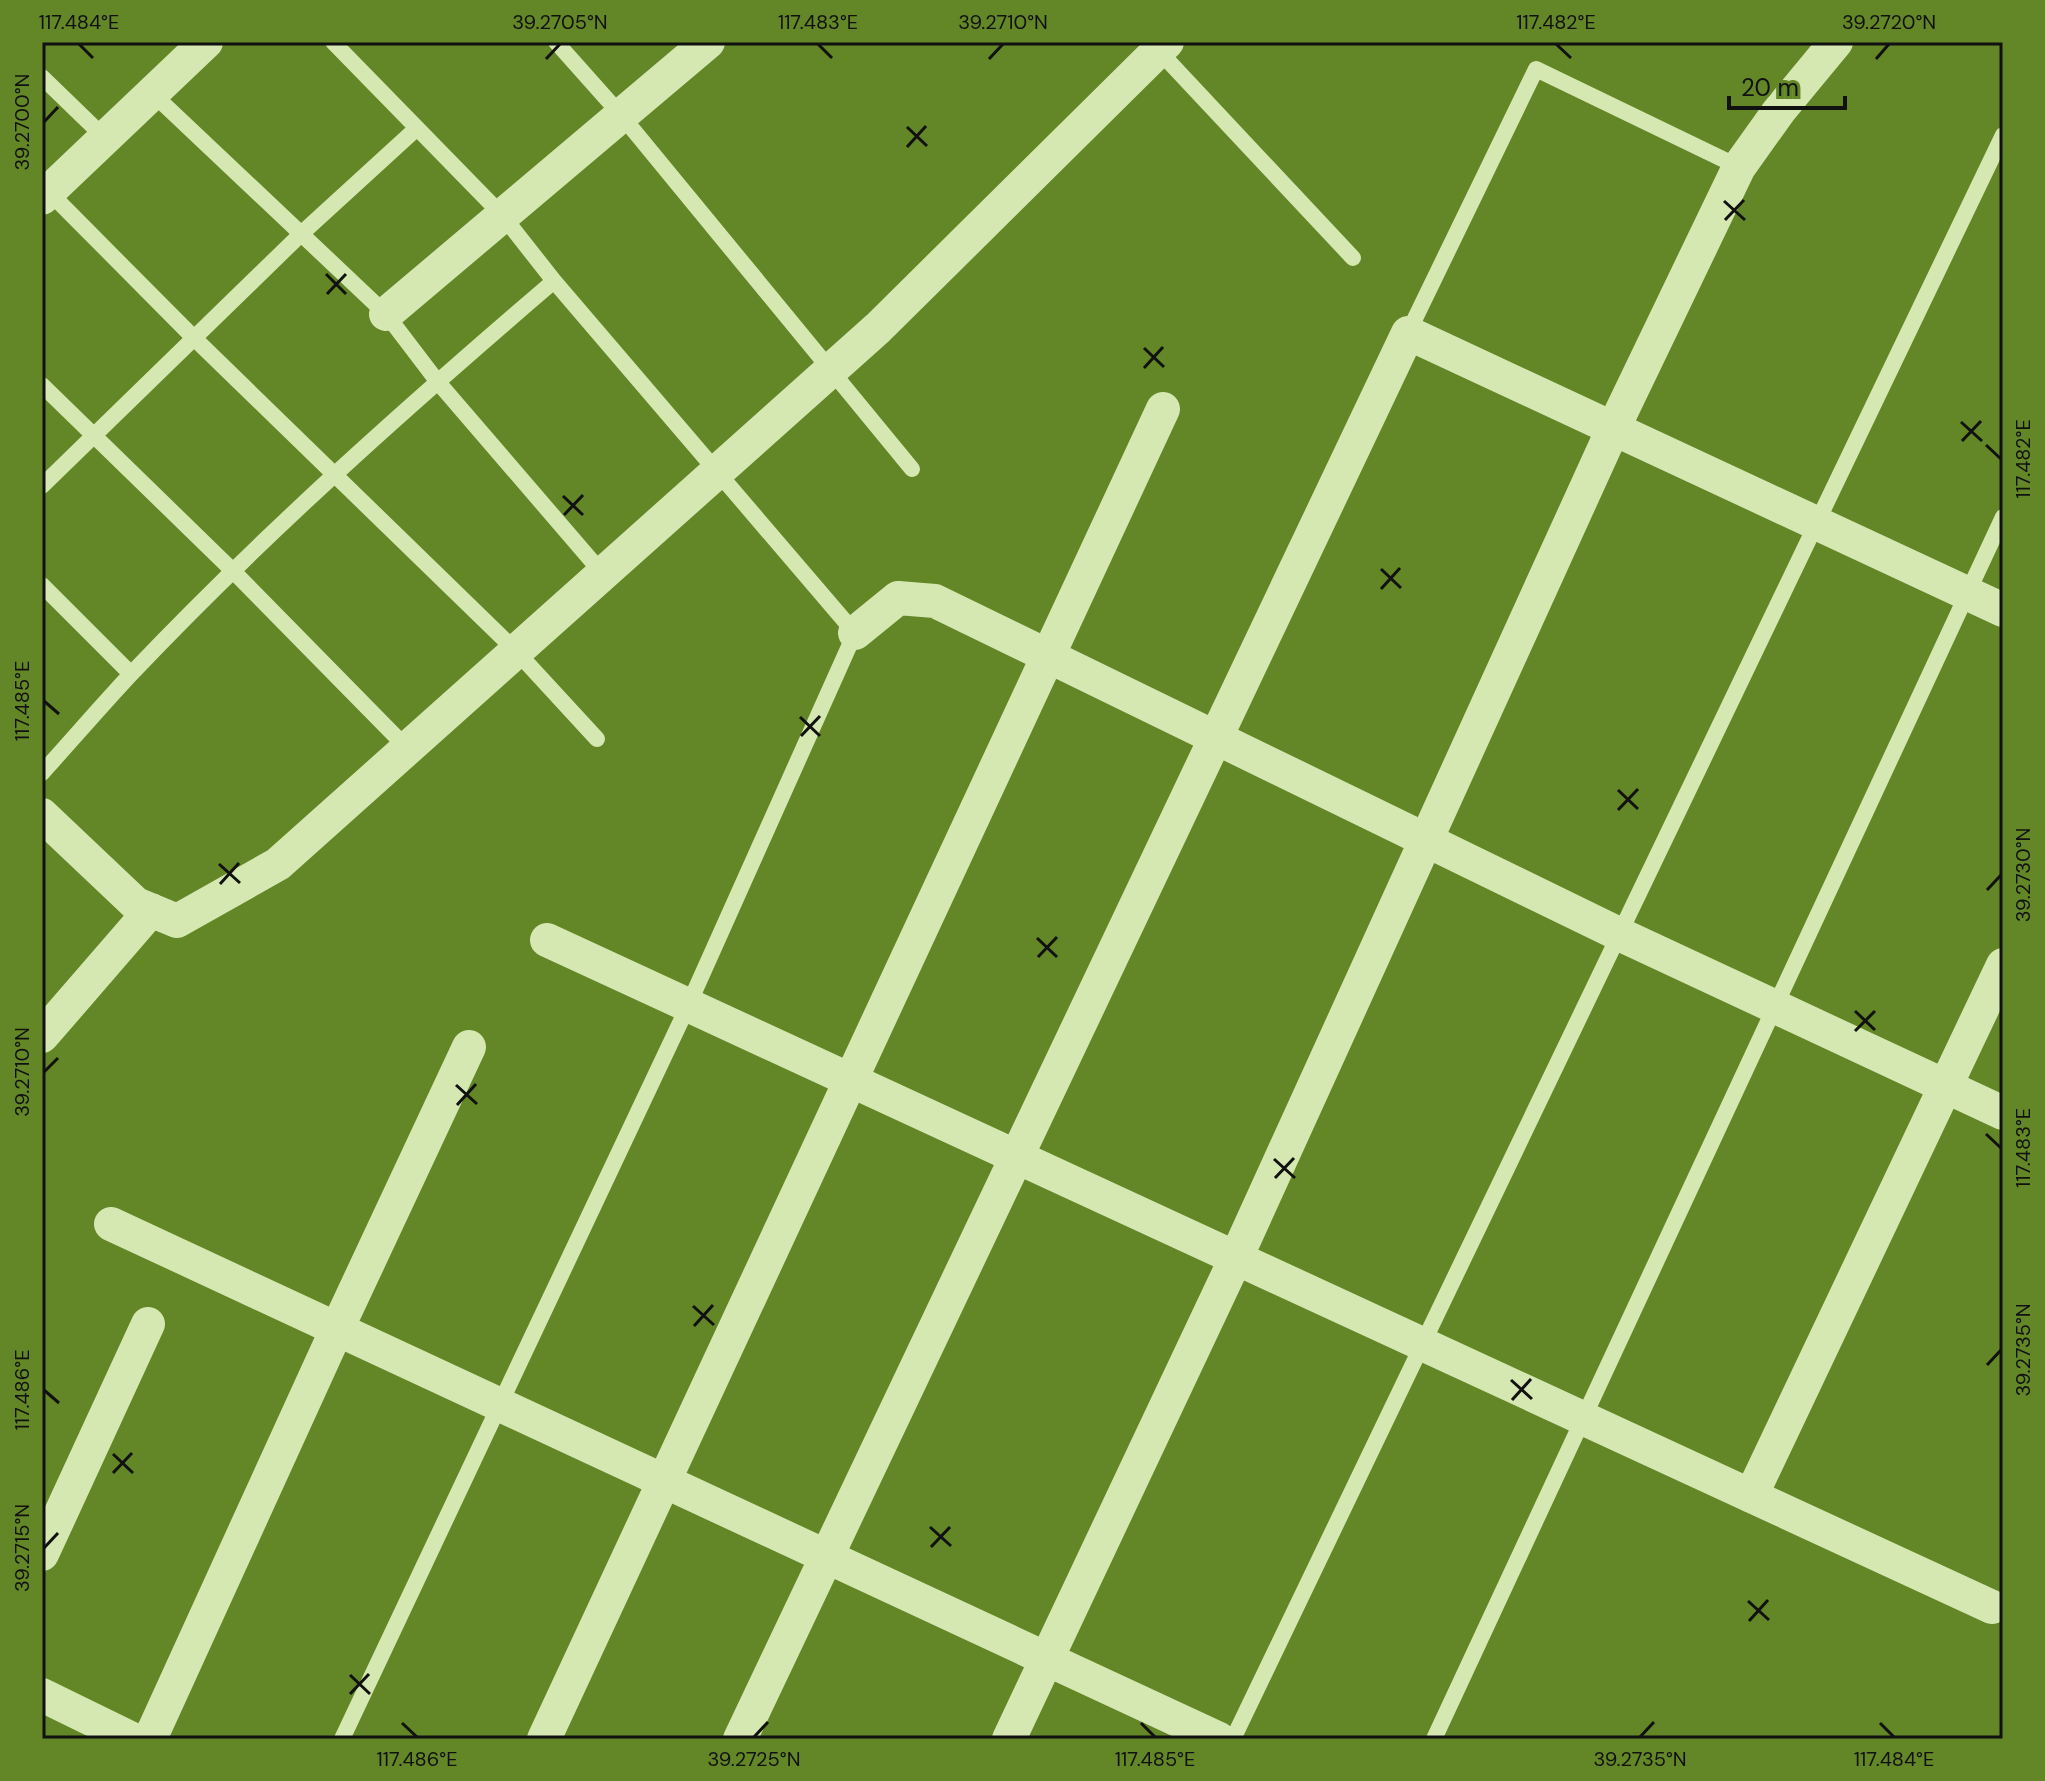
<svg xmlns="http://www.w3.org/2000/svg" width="2045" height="1781" font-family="'DM Sans',sans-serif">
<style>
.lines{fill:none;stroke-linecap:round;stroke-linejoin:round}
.lane{stroke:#d5e8b2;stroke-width:16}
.street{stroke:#d5e8b2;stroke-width:34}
.ticks{fill:none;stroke:#111;stroke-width:3}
.neatline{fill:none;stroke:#111;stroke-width:3}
.ticks-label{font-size:20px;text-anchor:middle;fill:#111}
</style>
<rect width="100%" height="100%" fill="#638627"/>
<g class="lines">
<path class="lane" d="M333,42L502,215L554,281L855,633L688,1006L342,1739
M556,42L621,115L912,469
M1158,50L1353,258
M42,77L105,138
M152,93L386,314L437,381L603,574
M49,192L194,338L516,651L597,739
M1408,333L1536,69L1739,167
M42,385L233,571L407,748
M42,486L301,234L417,128
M42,585L131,674
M42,773C72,740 101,706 132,673C264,534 408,406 554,281
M1233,1739L2003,135
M1434,1739L2003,517"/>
<path class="street" d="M42,198L206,42
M386,314L708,42
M855,633L898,598L935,601L1619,934L2003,1113
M42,815L136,904L177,921L278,864L878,328L1167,42
M547,940L1992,1607
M42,1036L151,910
M111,1224L1219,1739
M1751,1496L2003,965
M42,1554L148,1324
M42,1695L132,1739
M150,1739L337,1329L469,1047
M544,1739L1163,409
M740,1739L1408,333L2003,610
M1009,1739L1235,1260L1613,429L1739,167L1779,111L1836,42"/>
</g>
<path class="ticks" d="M79,44L93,58M818,44L832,58M1556,44L1571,58M546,59L560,44M989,59L1003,44M1876,59L1889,44M44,122L58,107M907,127L927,146M907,147L926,126M1724,201L1745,220M1725,220L1744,200M326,274L346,294M327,294L346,274M1144,348L1164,367M1144,368L1163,347M1961,422L1982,441M1962,441L1981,421M1986,445L2001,459M563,496L583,515M564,515L583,495M1381,569L1401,588M1381,589L1400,568M44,701L59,714M800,717L820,736M801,736L820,716M1618,790L1638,809M1618,810L1638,789M219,864L240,883M220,884L239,863M1987,890L2001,875M1037,938L1057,957M1038,957L1057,937M1855,1011L1875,1030M1855,1031L1875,1011M44,1072L58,1058M456,1085L477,1104M457,1105L476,1084M1986,1134L2001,1148M1274,1159L1295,1178M1275,1178L1294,1158M693,1306L714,1325M694,1326L713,1305M1987,1365L2001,1350M1511,1380L1532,1399M44,1390L59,1403M1512,1400L1531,1379M113,1454L133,1473M113,1473L132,1453M930,1527L951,1546M931,1547L950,1527M44,1548L58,1533M1748,1601L1769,1620M1749,1621L1768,1600M350,1675L370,1694M350,1694L369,1674M402,1723L417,1737M1141,1723L1155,1737M1880,1723L1894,1737M754,1737L768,1722M1640,1737L1654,1722"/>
<rect width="2045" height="1781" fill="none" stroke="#638627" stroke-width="88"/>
<path d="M1729 96v12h116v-12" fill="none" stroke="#111111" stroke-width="4"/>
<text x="1741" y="96" font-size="24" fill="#111111" stroke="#638627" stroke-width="6" paint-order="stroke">20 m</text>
<rect x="44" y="44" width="1957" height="1693" class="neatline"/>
<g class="ticks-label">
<text x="79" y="29">117.484°E</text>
<text x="560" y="29">39.2705°N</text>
<text x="818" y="29">117.483°E</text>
<text x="1003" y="29">39.2710°N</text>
<text x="1556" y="29">117.482°E</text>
<text x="1889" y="29">39.2720°N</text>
<text transform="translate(22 122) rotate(-90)" y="7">39.2700°N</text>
<text transform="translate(2023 459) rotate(-90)" y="7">117.482°E</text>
<text transform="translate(22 701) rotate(-90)" y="7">117.485°E</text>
<text transform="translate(2023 875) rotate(-90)" y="7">39.2730°N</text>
<text transform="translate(22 1072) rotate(-90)" y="7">39.2710°N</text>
<text transform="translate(2023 1148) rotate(-90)" y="7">117.483°E</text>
<text transform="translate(2023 1350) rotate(-90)" y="7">39.2735°N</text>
<text transform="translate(22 1390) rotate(-90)" y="7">117.486°E</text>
<text transform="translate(22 1548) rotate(-90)" y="7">39.2715°N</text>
<text x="417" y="1766">117.486°E</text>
<text x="754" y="1766">39.2725°N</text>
<text x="1155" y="1766">117.485°E</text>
<text x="1640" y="1766">39.2735°N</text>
<text x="1894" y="1766">117.484°E</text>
</g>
</svg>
